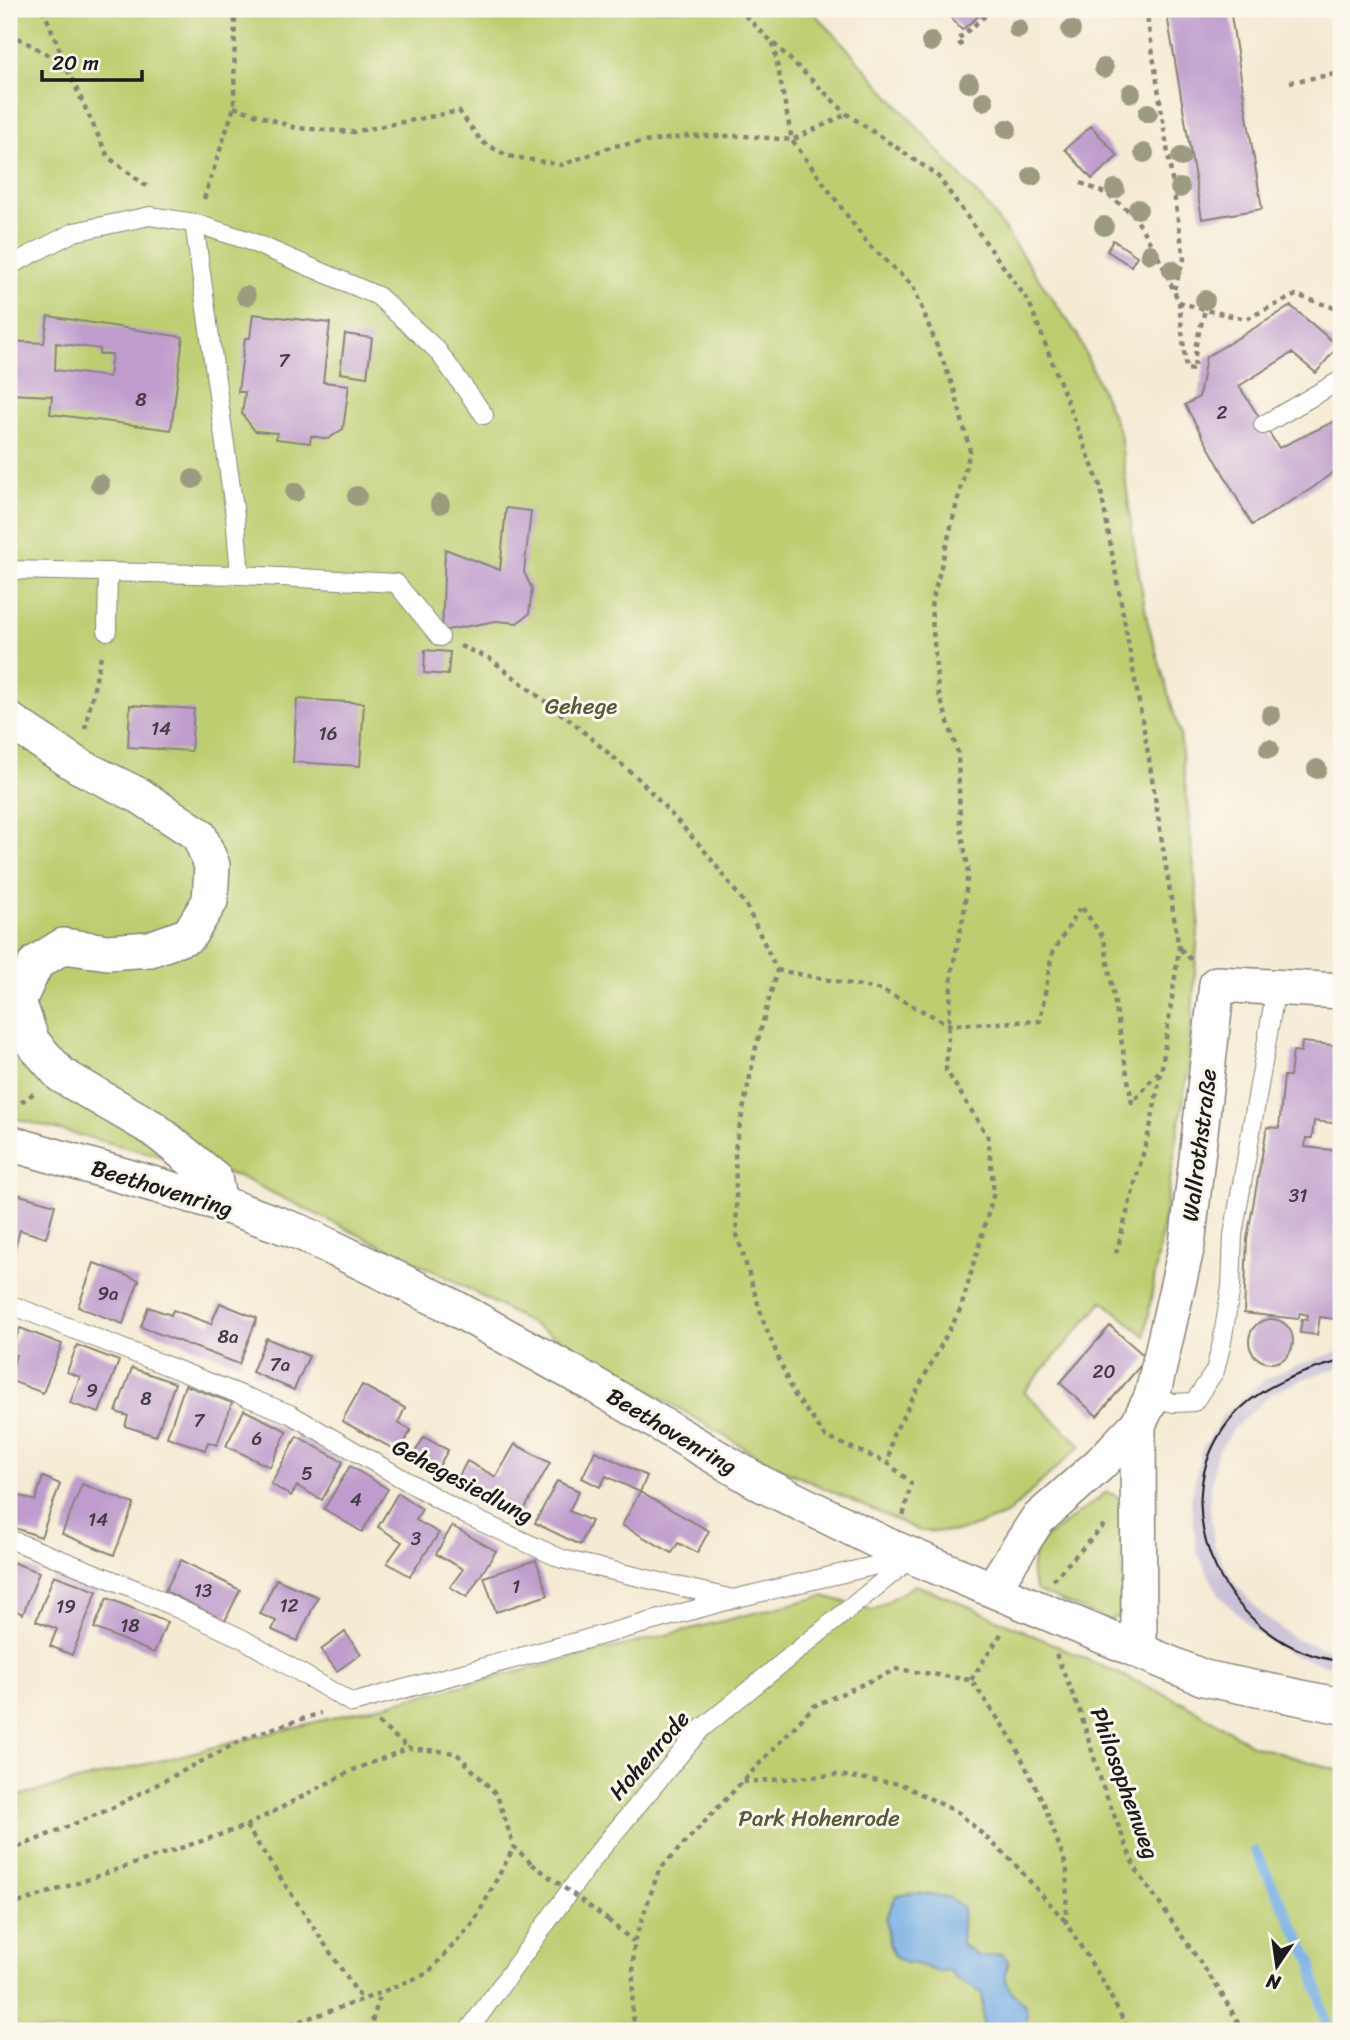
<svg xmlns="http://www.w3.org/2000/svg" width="1350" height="2040" font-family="Sriracha,sans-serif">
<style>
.industrial{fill:#c9bfd7}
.green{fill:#bdce71;stroke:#6c7546;stroke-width:2}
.water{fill:#74ade4;stroke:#486480;stroke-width:2}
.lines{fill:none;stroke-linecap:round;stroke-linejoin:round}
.stream{stroke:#74ade4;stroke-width:10}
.building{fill:#bf9ccd;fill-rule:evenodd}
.service-casing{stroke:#888378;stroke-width:20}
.minor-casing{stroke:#888378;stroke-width:38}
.path{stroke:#888378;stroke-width:4.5;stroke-dasharray:5 5;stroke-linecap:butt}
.service{stroke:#fff;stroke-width:18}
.minor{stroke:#fff;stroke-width:35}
.tram{stroke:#1c1c1c;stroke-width:2}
.path-bridge{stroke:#888378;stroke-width:4.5;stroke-dasharray:5 5;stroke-linecap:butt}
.tree{fill:#9c9b7f}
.labels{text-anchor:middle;stroke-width:6;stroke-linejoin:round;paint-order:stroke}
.number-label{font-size:19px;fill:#453c48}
.park-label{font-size:23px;fill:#545a3a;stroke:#fbf7ec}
.street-label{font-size:23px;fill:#1c1c1c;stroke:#fbf7ec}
</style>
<rect width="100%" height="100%" fill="#fbf7ec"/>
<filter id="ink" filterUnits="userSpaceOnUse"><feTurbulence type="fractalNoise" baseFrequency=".0143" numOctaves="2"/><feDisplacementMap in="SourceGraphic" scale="14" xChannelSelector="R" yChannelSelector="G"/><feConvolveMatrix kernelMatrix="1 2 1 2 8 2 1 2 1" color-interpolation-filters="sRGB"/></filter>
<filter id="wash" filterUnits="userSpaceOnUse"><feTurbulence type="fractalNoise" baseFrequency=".00686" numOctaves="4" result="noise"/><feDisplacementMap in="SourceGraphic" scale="28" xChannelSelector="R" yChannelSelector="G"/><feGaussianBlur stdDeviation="1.57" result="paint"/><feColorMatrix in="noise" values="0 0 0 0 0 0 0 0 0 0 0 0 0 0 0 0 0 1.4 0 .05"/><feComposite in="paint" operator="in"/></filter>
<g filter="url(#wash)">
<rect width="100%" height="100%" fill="#f5ead3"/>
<path class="industrial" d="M1341,1351V1367L1303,1379L1271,1394L1236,1426L1216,1455L1209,1502L1214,1545L1234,1583L1261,1613L1293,1638L1332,1651L1328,1666L1288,1653L1253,1630L1219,1595L1197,1552L1191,1501L1201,1451L1223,1415L1262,1381L1295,1366Z"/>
<path class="green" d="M9,9H810L838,38L990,209L1077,334L1120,433L1133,540L1147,620L1180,734L1199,917L1188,1070L1145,1336L1103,1301L1024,1392L1081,1445L1006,1515L957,1532L920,1531L775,1466L608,1366L454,1281L238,1176L9,1117Z
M1107,1492L1117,1496L1119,1501L1124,1604L1121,1616L1108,1620L1037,1591C1028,1575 1031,1557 1041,1542Z
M915,1585L950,1598L1182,1702L1252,1745L1341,1771V2031H9V1798L823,1596L873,1610Z"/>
<path class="water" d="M916,1893L948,1897L963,1907L961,1943L979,1957L1002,1954L1008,1961C1008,1966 1005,1974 1006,1979C1010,2001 1033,1995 1025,2026C1013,2032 996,2030 983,2025L982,1993C968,1984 958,1984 948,1970L938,1972L916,1964L905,1963L895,1957L889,1944L886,1918L896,1896Z"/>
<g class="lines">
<path class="stream" d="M1255,1851L1310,1958L1328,2031
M1025,2026L1034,2031"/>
</g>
<g id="blocks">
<path class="building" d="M943,9H987L962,30Z
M1166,9H1230L1262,209L1202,219Z
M1091,126L1118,156L1092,179L1065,149Z
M1113,240L1137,256L1131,266L1107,251Z
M1291,306L1338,346L1316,373L1292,353L1239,386L1279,448L1341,418V466L1311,489L1252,525L1185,405L1199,397L1206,357Z
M253,314L330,323L323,382L349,385L343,429L328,439L311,436L310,443L276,439L277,433L255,431L242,414L245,392H238L245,338H250Z
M48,316L183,337L171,430L50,414L52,396L9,394V341L44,343ZM56,343L100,349L99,354H112L109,377L55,370Z
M345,334L372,338L367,377L340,373Z
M506,508L531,511L524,572L532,589L529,614L517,623L496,621L442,631L445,549L500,570Z
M425,650L450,652L448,675L424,673Z
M297,699L364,703L360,766L293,762Z
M130,705L194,709L191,751L128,747Z
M1302,1042L1341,1046V1124L1314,1121L1312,1138H1306L1305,1147L1341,1151V1320L1320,1317L1317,1335L1300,1333L1302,1319L1307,1320L1308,1315L1300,1313L1298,1319L1244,1313L1247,1239L1267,1127L1279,1128L1284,1076H1290L1293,1051L1301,1052Z
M9,1192L55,1205L46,1238L20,1230L13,1255L9,1254Z
M94,1263L139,1280L123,1324L78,1307Z
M220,1303L257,1318L239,1364L141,1327L148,1307L171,1315L173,1310L211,1324Z
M1249 1341a22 22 0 1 1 44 0a22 22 0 1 1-44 0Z
M1110,1326L1147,1358L1097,1416L1060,1383Z
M20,1328L62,1344L43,1393L9,1380L16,1355L10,1353Z
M266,1338L309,1356L294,1390L252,1372Z
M77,1345L119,1361L99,1413L70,1403L80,1377L67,1372Z
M132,1368L175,1383L156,1436L125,1426L128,1416L116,1412Z
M185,1385L232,1403L217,1445L208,1442L205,1450L167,1437Z
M362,1385L405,1408L398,1423L411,1430L399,1452L342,1421Z
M244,1410L287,1431L270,1467L226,1446Z
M297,1436L343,1462L322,1500L297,1486L291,1496L271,1484Z
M424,1437L448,1450L438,1468L414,1454Z
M515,1444L550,1463L519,1519L455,1483L467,1461L496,1477Z
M595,1451L647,1476L640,1492L709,1531L697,1553L678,1543L672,1553L622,1525L640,1492L606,1476L600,1487L582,1478Z
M350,1466L388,1489L362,1532L324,1509Z
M43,1477L60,1484L41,1537L9,1526V1492L35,1501Z
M557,1481L579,1491L569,1511L591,1521L580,1545L535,1523Z
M82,1484L134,1504L114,1555L62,1534Z
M398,1493L422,1509L416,1520L439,1533L410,1576L387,1563L402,1542L378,1527Z
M452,1526L496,1551L467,1597L450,1587L463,1569L436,1554Z
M181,1560L240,1590L225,1621L165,1591Z
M536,1560L548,1595L496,1612L484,1577Z
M9,1561L39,1572L23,1614L9,1608Z
M54,1575L97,1591L72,1655L50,1646L57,1629L36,1621Z
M276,1579L318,1597L297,1641L272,1630L276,1621L260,1614Z
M107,1598L167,1622L154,1653L94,1628Z
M345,1632L361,1654L337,1671L321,1650Z"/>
</g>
</g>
<g filter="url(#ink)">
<use href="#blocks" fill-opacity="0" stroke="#888378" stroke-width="2"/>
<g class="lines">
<defs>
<path id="service" d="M194,223L235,516L240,575
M9,266L74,232L150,216L194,223L247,240L378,296L437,350L484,415
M1263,425L1341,380
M9,570L240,575L396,583L440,637
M107,631L108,573
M9,1304L290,1414L464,1514L562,1559L733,1599L907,1558
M1152,1397L1174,1403L1194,1402L1215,1371L1222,1342L1231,1287L1233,1235L1276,988
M9,1539L140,1591L243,1639L352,1703L730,1600
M468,2031L595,1856L701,1729L909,1560"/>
<path id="minor" d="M9,720L77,765L140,796L199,835L212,865L210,901L189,935L150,949L108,952L63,946L36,963L18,1001L32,1042L61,1075L154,1129L214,1178L219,1203
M9,1143L219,1203L302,1233L444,1302L591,1383L762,1484L888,1546L1204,1678L1341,1706
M1138,1424L1139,1651
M993,1588L1037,1520L1100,1464L1138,1424L1152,1397L1187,1245L1217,984L1341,991"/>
</defs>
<use href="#service" class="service-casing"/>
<use href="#minor" class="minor-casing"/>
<path class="path" d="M43,9L65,63
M738,9L847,114L937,175L1029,302L1100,486L1147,747L1179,949L1162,1067L1150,1128L1115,1257
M1146,9L1184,259L1174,289
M9,33L65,64L108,157L150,189
M773,43L792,140L868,244L913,286L954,389L970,451L931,606L938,691L958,753L960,823L968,868L964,913L952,971L946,1070L988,1137L994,1193L961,1308L892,1437L888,1463
M962,46L957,40L993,9
M1290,82L1341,73
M234,107L296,128L353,132L459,111L482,142L508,156L562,165L613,146L689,136H744L792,140L847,114
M1081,183L1107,194L1134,215L1161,262L1179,302L1186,369L1194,370L1196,344L1205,310L1246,319L1296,295L1341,310
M204,199L234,107L235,9
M1179,302L1205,310
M460,646L489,658L572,722L640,780L704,850L746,905L777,970L756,1047L735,1149L737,1235L764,1323L793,1393L826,1437L888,1463L911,1483L903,1517
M85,729L101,656
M1335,918L1341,867
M1180,949L1194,962
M777,970L882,990L950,1025L1040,1021L1052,954L1081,906L1104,939L1132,1103L1162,1068
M13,1108L34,1093
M1053,1580L1104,1525
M1056,1654L1080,1712L1103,1787L1135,1868L1220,1991L1243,2031
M971,1680L1003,1631
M378,1723L409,1748
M743,1782L837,1775L901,1784L959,1813L1011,1860L1066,1922
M246,1826L362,2000
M9,1851L110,1809L252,1735L321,1713
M9,1906L246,1826L351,1771L409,1748L456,1753L497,1795L514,1847L532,1864
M608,1920L634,1942
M271,2031L362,2000L428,1973L474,1922L514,1847
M369,2031L381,1993
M636,2031L632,2012L634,1942L659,1870L814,1706L897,1669L971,1680L1012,1739L1044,1804L1067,1868L1066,1923L1102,1980L1129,2031"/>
<use href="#service" class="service"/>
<use href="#minor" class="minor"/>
<path class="tram" d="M1341,1361C1300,1372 1258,1386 1230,1420C1156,1511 1232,1649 1341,1661"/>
<path class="path-bridge" d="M532,1864L608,1920"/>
</g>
<g class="tree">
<circle cx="1018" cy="29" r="10"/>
<circle cx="1071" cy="30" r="10"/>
<circle cx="931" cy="42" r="10"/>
<circle cx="1104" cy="68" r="10"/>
<circle cx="969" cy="83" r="10"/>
<circle cx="1131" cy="93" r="10"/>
<circle cx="984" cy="101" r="10"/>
<circle cx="1148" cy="113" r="10"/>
<circle cx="1007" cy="129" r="10"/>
<circle cx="1144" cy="153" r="10"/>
<circle cx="1181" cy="157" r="10"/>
<circle cx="1032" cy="176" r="10"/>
<circle cx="1180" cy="188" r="10"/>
<circle cx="1115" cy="189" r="10"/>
<circle cx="1138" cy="209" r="10"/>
<circle cx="1104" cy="226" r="10"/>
<circle cx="1150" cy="254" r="10"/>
<circle cx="1172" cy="270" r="10"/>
<circle cx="246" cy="296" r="10"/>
<circle cx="1205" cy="300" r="10"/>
<circle cx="193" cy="479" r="10"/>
<circle cx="100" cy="484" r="10"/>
<circle cx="295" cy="492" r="10"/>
<circle cx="357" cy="496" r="10"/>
<circle cx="440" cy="504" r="10"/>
<circle cx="1271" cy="715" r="10"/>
<circle cx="1269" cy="749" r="10"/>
<circle cx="1317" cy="769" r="10"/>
</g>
</g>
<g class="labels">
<g class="number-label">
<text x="284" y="367">7</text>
<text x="141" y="406">8</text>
<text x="1222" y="419">2</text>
<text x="161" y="735">14</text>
<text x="328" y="740">16</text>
<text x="1298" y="1202">31</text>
<text x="108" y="1300">9a</text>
<text x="228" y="1343">8a</text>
<text x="280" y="1371">7a</text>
<text x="1104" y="1378">20</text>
<text x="92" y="1397">9</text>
<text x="146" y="1405">8</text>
<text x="199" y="1427">7</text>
<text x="257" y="1445">6</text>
<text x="307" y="1480">5</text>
<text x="356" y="1506">4</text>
<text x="98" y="1526">14</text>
<text x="416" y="1545">3</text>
<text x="516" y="1593">1</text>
<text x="203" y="1597">13</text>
<text x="289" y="1612">12</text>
<text x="66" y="1613">19</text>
<text x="130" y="1632">18</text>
</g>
<g class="park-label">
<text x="581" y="714">Gehege</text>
<text x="819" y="1826">Park Hohenrode</text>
</g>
<g class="street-label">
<text transform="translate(1199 1145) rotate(-83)" y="8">Wallrothstraße</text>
<text transform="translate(162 1188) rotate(17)" y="8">Beethovenring</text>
<text transform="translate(672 1431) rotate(31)" y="8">Beethovenring</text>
<text transform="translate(463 1481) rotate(28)" y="8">Gehegesiedlung</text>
<text transform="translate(649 1755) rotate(-49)" y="8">Hohenrode</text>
<text transform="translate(1125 1783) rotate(70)" y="8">Philosophenweg</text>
</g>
</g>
<rect width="1350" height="2040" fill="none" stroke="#fbf7ec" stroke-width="35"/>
<g transform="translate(1277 1966) rotate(193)" stroke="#fbf7ec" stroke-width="5" paint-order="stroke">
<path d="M0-5L12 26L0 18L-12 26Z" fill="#1c1c1c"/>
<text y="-10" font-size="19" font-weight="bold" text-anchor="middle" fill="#1c1c1c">N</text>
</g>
<path d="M42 70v10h100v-10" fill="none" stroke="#1c1c1c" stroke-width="3.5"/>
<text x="52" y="70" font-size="21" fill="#1c1c1c" stroke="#fbf7ec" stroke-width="5" paint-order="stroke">20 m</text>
</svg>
